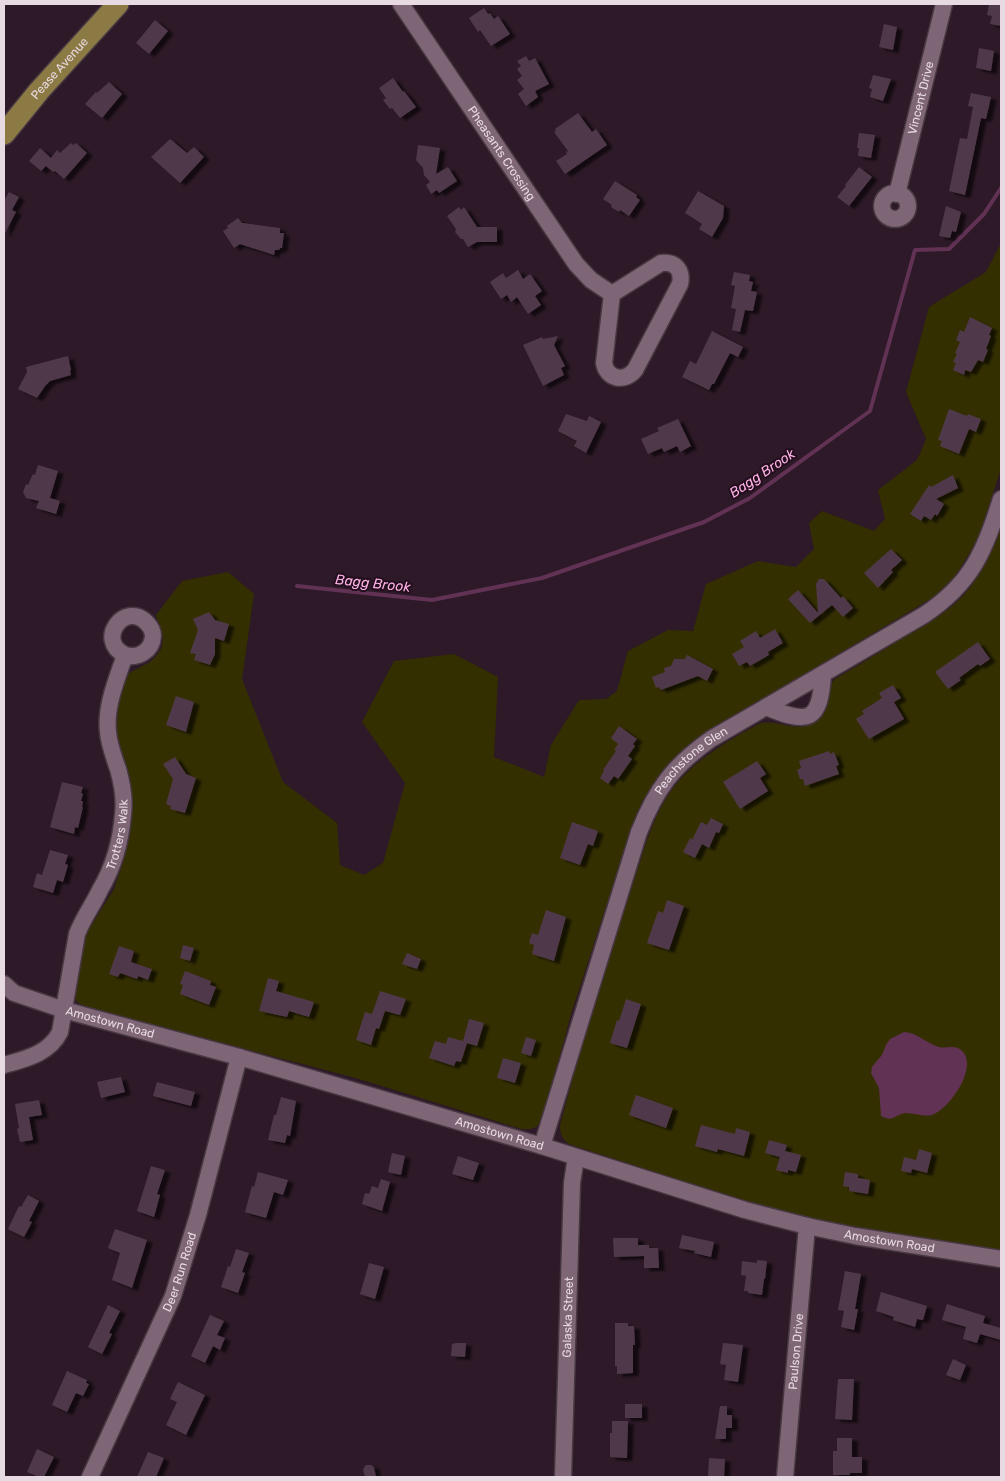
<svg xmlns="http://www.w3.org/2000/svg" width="1005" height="1481" font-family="Rubik,sans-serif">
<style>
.green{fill:#342f01}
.water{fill:#613254}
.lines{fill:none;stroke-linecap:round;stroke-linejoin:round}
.stream{stroke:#613254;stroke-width:4}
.building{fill:#503949;filter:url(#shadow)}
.minor-casing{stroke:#473743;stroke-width:19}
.major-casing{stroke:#473743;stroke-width:24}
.minor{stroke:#7f6677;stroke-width:16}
.major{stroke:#8c7a44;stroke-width:21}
.labels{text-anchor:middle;stroke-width:4;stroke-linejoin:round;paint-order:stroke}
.street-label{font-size:12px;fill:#e8dae3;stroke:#230f1d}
.water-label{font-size:14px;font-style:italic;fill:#ffb1e7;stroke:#230f1d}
</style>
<defs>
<filter id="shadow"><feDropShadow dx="5.5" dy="3" stdDeviation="1" flood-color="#0009"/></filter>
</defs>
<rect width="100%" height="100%" fill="#2d1927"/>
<path class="green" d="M1001,243V469L978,539L961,567L946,588L932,598L703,735L664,769L642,802L633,824L572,1011L542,1121C537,1129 530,1130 521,1129L359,1079L83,1006L76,1001L74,991L84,942L88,931L114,889L123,862L131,823L132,802L115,732L116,714L119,696L129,673L150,662L157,655L162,647L163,637L156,615L182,581L228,572L254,594L242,679L283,782L337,823L340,865L364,875L383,863L405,783L362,722L394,661L454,654L498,677L494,757L544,777L551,745L579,700L606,699L617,691L628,651L668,630L693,631L706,584L758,561L796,567L814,549L809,523L822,511L874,531L885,519L878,490L917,460L926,439L906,392L929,307L986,272Z
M1001,528V1250L876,1231L829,1222L786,1212L719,1193L569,1144C562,1139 560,1134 560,1125L587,1026L646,843C652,827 658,811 667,797C688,763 727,741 761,723C776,720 790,729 805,726C832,720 820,693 835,679C857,666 879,653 901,639C926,625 951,611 969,589C983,571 993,550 1001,528Z"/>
<path class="water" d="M904,1032C919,1033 925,1043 939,1047C946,1049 954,1044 961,1050C980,1065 950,1109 932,1115C924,1117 914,1113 906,1113C895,1114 894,1123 881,1116L879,1088L871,1073L872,1067L876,1062L882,1055L886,1045L890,1039Z"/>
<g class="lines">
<path class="stream" d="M297,586L432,600L542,578L704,522L750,498L870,411L915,250L949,249L984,214L1001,188"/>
</g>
<path class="building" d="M989,4H1001V26L990,24L992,16L987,15Z
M484,8L488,14L490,13L494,19L498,16L510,34L491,46L480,30L478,32L469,18Z
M155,20L168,31L149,54L136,43Z
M884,24L897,27L893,50L879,47Z
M979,48L994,51L991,71L976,68Z
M526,56L529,61L535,58L549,84L535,91L538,97L526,106L518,94L524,89L517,80L522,76L517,69L521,66L517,61Z
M873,75L891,79L883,101L870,97L872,89L869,88Z
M393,78L403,92L404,91L416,107L400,118L392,108L390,109L383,100L386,98L379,88Z
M109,82L122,94L102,118L85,104L96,92L97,93Z
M971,93L991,97L986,119L981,118L965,195L949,191L960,138L967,139L973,107L968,106Z
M578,113L592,132L596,129L607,145L565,174L556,161L567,154L566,152L568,151L554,132L556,131L555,129Z
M859,133L875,135L871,158L858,156L859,148H857Z
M170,139L187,153L194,147L204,157L180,183L151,157Z
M71,143L73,145L76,143L87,153L64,179L55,171L53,172L46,166L41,171L29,161L40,148L51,158L57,150L60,153Z
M418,145L440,148L436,174L448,167L457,181L439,193L437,190L431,194L426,185L430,182L424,175L423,168L416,160Z
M859,167L872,177L849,206L837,197L846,186L845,185Z
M615,181L637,195L636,197L640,200L629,216L620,210L619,212L611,207L612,205L603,199Z
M698,191L724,206L723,218L712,237L699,229L702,224L685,213Z
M9,192L19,197L12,210L16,212L4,235V201Z
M946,206L961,212L956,232L952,231L950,238L939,236Z
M459,207L461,210L464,207L477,227H497V242H477L468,247L463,239H461L455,232L456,229L447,216Z
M238,218L242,223H243L280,228V233H284L282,248H280L279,250H275L274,255L240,244L234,248L223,231L228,228L227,226Z
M518,270L523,279L530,274L542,291L535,296L541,305L528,314L517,297L511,302L507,295L501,299L490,282L503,273L506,278Z
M734,272L750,275L749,281L753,282L751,291L757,292L753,311L745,310L740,332L732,330L736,309L731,308L735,286L731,285Z
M970,317L992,328L989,335L991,336L986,349L988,350L983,362L978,360L971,372L965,370L964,375L953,370L956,363L953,362L957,354L955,353L960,342L956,340L960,330L964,332Z
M712,331L743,347L738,357L730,353L714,384H712L709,390L682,377L690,361L696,364Z
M558,336L554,345L565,366L561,368L564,375L543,386L523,345L542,337L543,339Z
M68,356L71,370L70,371L71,375L50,381L45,386L37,398L18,389L27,372L26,367Z
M949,409L967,416L968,414L981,419L976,432L969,429L959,454L940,446L942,441L938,440Z
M566,414L587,421L589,416L601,422L586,453L574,446L577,441L558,431Z
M678,419L691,446L680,452L677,446L664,452L662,448L648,454L641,439L659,431L657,428Z
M38,465L58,471L50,498L60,501L56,514L36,508L39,501L26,498L23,492L26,484L28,485L33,474L35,475Z
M953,475L958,488L936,499L944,504L937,516L935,514L931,520L924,516L921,521L910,514L929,485L931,487Z
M891,549L902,560L891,570L893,572L878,588L864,573Z
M819,579H824L841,598L843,596L853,608L843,617L832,605L810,623L788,599L798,590L818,613L816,584Z
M209,612L215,620L229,624L224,641L215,638V654L210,665L194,660L196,654L190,653L198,630L193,619Z
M775,629L783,643L768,652L769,655L750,666L747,662L739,666L732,654L744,647L740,641L756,631L760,638Z
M978,642L990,659L980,666L978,664L959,678L961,680L948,689L935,672Z
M687,655L713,669L707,681L698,676L661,690L659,687L656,688L652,677L665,672L664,668L671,666L674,659H685Z
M893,685L901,698L894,702L904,719L869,739L856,719L864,714L862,711L882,698L879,693Z
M176,696L194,702L186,732L166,725Z
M619,726L637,739L633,744L635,746L628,756L632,759L618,779L614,776L608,784L600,778L604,771L603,770L616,751L614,750L618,744L611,738Z
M829,751L830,754L834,752L839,765L836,766L839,774L805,786L803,779H800L797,770L801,768L799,761Z
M175,757L186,774L196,778L185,813L170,809L171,806L166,804L173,779L163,764Z
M757,761L766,774L760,778L768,791L740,809L723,782Z
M62,782L83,787L81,793L83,794L81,801H83L82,807H83L78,828L75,827L74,834L50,827Z
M711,818L723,824L719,833L716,832L709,848L702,844L695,858L683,852L690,838L692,840L701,822L707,825Z
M572,822L598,831L593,846L588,844L580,865L560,858Z
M50,850L68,855L65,864L68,865L63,882L57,880L53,893L33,887L37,873L42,875Z
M667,900L684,906L669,950L647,943L658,911L663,913Z
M546,910L566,917L554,961L532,954L534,945L529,943L532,933L538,935Z
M183,945L194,948L190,961L180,958Z
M119,946L134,951L131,962L152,969L148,980L138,976L137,979L120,973L118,977L109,974Z
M407,953L421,959L417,969L402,964Z
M185,971L211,981L210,985L216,987L209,1005L180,994L183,985L180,984Z
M268,978L279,981L276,991L314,1002L309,1017L289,1011L287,1017L259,1011Z
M380,991L406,999L400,1015L385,1011L379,1029L376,1028L371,1045L356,1040L365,1012L372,1014Z
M626,999L641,1004L627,1048L610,1043L617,1020L619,1021Z
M469,1019L484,1023L477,1046L467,1043L461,1062L456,1061L454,1066L429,1058L435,1041L446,1044L448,1037L463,1041Z
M526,1037L536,1040L531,1056L521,1053Z
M503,1058L521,1063L515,1083L497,1078Z
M121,1077L125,1092L101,1098L97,1082Z
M157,1082L195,1092L191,1106L153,1096Z
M636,1095L673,1108L666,1128L629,1115Z
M281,1097L296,1101L290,1136L287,1135L285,1143L268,1140L274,1115H276Z
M39,1100L42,1115L29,1117L33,1140L20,1142L17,1129L19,1128L15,1104Z
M701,1125L735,1134L736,1128L750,1132L744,1156L718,1149L717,1152L695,1146Z
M769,1140L787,1145L785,1151L801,1155L796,1172L788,1170V1173L776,1170L780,1157L765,1153Z
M919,1149L932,1153L927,1173L912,1169L911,1173L901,1171L904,1157L916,1160Z
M392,1153L405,1156L401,1175L388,1172Z
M458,1156L479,1163L473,1180L452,1174Z
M151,1166L165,1170L157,1194L160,1195L154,1217L137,1211Z
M258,1172L288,1180L283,1195L274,1192L266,1218L245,1212L252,1186L254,1187Z
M845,1172L858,1174V1178L870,1180L868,1194L849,1191V1187L843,1186Z
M381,1179L390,1182L382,1211L362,1204L365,1193L369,1194L372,1186L378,1188Z
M28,1195L39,1201L29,1221L32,1222L24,1237L8,1229L19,1206L21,1207Z
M115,1229L147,1240L132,1288L112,1280L120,1253L108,1248Z
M682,1235L714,1242L711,1257L694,1253L695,1251L679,1248Z
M613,1238H638V1245H649V1248H658L659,1268H644V1256L614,1257Z
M236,1249L249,1253L242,1272L245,1273L238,1293L221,1287L228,1266L230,1267Z
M757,1260L767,1261L765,1279H764L762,1295L748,1293V1291H744L746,1276L741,1275L742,1261L757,1263Z
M369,1263L384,1267L375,1299L360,1294Z
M845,1271L861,1274L855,1309H858L854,1330L841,1327L844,1311L838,1310Z
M881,1292L927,1306L923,1320L917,1319L915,1327L893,1320L894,1317L876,1311Z
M947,1304L985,1316L983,1323L1001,1328V1340L980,1334L977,1343L963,1339L966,1327L942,1320Z
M108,1305L120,1311L109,1333L112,1334L102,1354L88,1347Z
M210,1315L224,1321L217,1335L225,1338L220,1350L213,1346L205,1363L191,1356Z
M615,1323H628V1326H634L635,1345H633V1373L617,1374V1366H615Z
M456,1343H466L465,1357L451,1356L452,1344Z
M723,1343L743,1345L738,1382L724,1380L726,1365L720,1364Z
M953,1359L966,1365L960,1380L946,1375Z
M67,1371L87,1380L86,1383L89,1384L83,1396L76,1393L67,1412L52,1405Z
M838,1379H854L852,1420L835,1419Z
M178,1382L205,1395L186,1435L166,1425L177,1402L170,1399Z
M625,1404H642V1418H625Z
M720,1406H727V1415H732V1428H726V1439H715Z
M612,1421H628L627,1458L610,1457V1433H612Z
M837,1438H852V1457H862V1473H850V1475H833V1451H837Z
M37,1449L54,1457L44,1477H39L27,1472Z
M148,1452L164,1458L156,1477H137Z
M709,1458L725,1459L724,1477H708Z
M366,1465H371L374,1467L376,1477H365L363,1469Z"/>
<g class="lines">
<defs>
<g id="minor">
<path id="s1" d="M401,4L576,264L591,280L612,294"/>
<circle cx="895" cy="206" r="13"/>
<path id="s2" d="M897,194L944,4"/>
<path d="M661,263C675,261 683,270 680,284L635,370C624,383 607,379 604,363L612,294Z"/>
<path d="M766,707C809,725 820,722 823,674"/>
<path id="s3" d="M4,984L14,993L64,1010L239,1057L542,1146L745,1210L807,1226L855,1236L1001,1259"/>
<path id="s4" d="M4,1065C25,1059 49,1054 60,1032L77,934C83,918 93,905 100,890C113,868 121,840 123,814C125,799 122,783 118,769C114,757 109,745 108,732C105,706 117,679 125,655C138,659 152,651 153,636C153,631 150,626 146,622C125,601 95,640 125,655"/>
<path id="s5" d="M542,1146L639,832C656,789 673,766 711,739L924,615C972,583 984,552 1001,499"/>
<path id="s6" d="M90,1477L173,1296L198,1215L239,1057"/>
<path id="s7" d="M563,1477L572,1183L576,1157"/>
<path id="s8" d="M785,1477L807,1226"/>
</g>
<g id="major">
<path id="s9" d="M4,134L39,91L118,4"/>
</g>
</defs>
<use href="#minor" class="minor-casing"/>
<use href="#major" class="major-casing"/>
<use href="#minor" class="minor"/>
<use href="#major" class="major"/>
</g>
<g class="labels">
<g class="street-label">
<text dy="4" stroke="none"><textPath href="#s9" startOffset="86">Pease Avenue</textPath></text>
<text dy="4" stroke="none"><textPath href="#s2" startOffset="99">Vincent Drive</textPath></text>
<text dy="4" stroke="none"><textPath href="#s1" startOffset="180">Pheasants Crossing</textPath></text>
<text dy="4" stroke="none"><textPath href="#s5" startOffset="419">Peachstone Glen</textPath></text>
<text dy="4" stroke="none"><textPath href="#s4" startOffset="275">Trotters Walk</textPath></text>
<text dy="4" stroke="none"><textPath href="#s3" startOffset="114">Amostown Road</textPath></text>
<text dy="4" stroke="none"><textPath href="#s3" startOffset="519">Amostown Road</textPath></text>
<text dy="4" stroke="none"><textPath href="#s3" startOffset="924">Amostown Road</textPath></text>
<text dy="4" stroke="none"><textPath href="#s6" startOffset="224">Deer Run Road</textPath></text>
<text dy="4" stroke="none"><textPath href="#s7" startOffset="160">Galaska Street</textPath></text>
<text dy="4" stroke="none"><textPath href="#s8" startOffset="126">Paulson Drive</textPath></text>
</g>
<g class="water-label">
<text transform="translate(762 473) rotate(-34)" y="5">Bagg Brook</text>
<text transform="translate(373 583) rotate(6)" y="5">Bagg Brook</text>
</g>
</g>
<rect width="1005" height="1481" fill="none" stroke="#e8dae3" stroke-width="10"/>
</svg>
